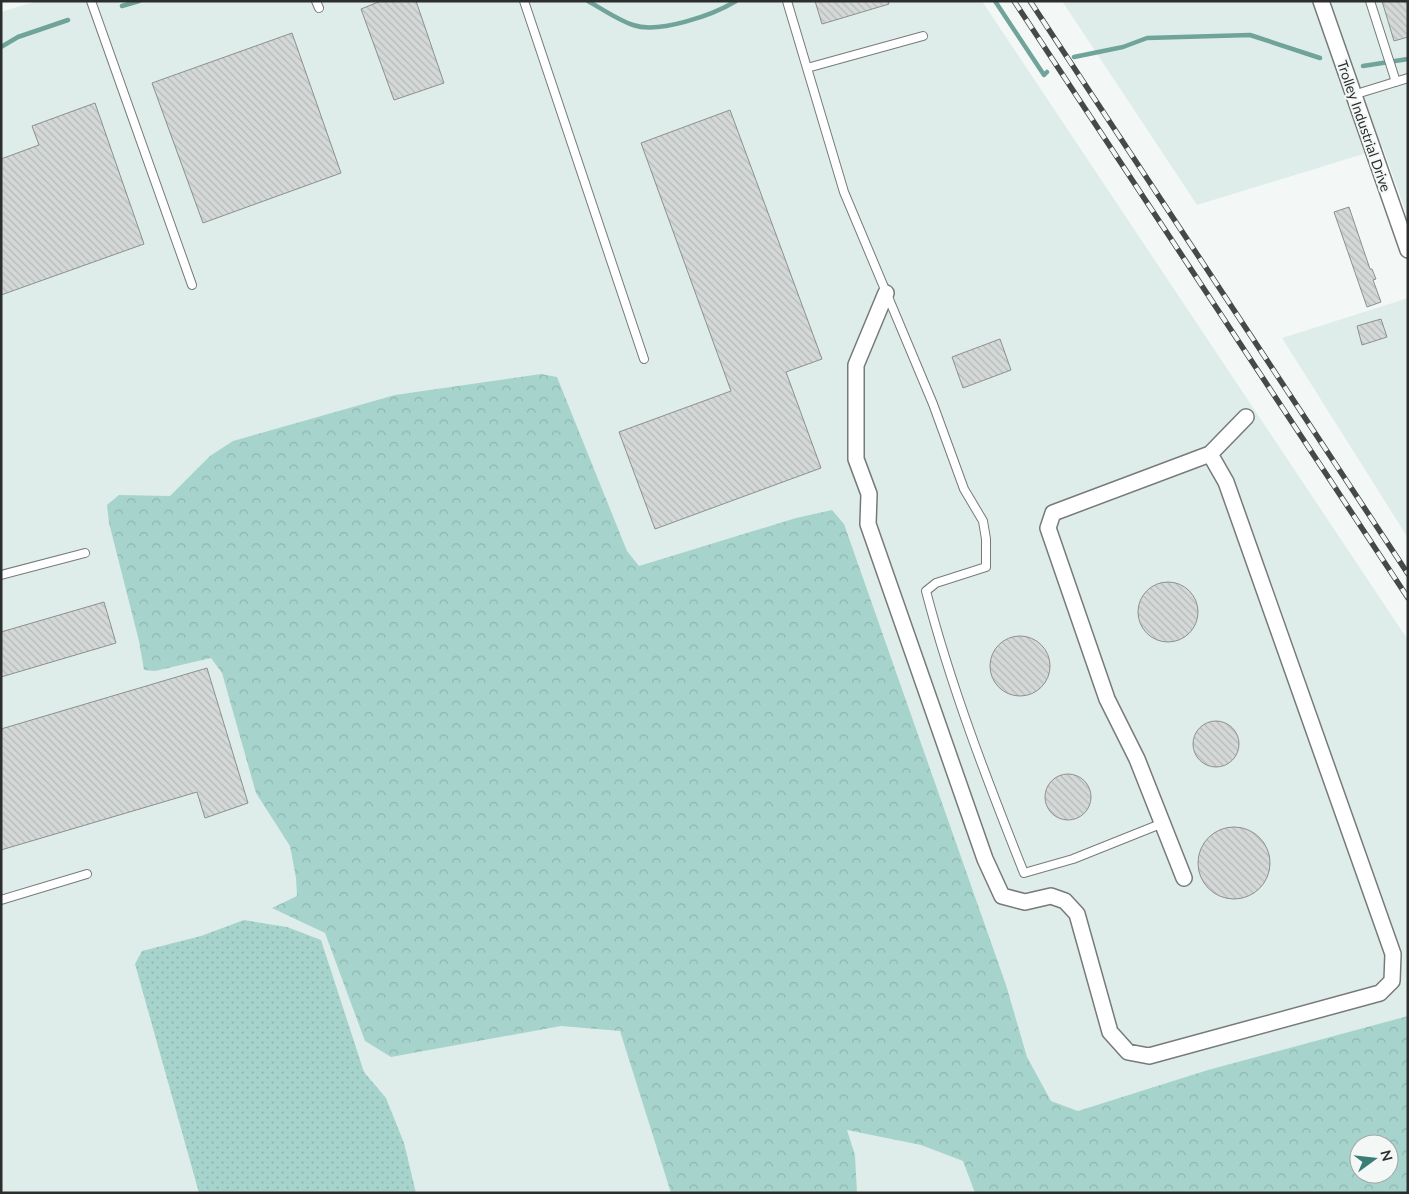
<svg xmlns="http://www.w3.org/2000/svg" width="1409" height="1194" font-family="Lato,sans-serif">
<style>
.built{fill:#dfedea;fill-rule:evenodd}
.grass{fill:url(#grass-dots)}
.forest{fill:url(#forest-crowns);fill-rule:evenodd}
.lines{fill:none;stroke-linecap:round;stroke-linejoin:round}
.stream{stroke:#70a49b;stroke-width:4.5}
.building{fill:url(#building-back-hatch);stroke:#8c908f}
.lane-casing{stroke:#767b7a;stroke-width:10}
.street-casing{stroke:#767b7a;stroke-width:18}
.lane{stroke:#fff;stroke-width:8}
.street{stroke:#fff;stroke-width:15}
.rail-casing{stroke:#464948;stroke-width:5.5}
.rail{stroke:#f3f8f7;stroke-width:4;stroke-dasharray:11;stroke-linecap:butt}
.labels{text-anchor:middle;stroke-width:4;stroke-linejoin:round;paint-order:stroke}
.street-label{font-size:14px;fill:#2c2e2e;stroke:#f3f8f7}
</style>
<defs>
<pattern id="grass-dots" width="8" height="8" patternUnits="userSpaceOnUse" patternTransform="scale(1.25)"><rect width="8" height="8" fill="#a6d4cc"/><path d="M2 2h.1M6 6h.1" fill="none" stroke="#8fb6b0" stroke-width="1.8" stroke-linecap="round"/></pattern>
<pattern id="forest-crowns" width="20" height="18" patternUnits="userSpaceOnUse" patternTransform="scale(1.25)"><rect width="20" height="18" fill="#a6d4cc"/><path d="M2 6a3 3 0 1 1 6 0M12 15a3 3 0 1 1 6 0" fill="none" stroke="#8fb6b0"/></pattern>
<pattern id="building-back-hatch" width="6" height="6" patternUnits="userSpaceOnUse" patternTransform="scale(1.25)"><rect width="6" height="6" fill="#d4d9d8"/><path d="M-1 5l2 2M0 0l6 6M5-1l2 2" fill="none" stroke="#b6bbba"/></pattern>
</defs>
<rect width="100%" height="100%" fill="#f3f8f7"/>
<path class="built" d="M37,1H982L1408,640V1193H1V12ZM1359,1144H1389V1174H1359Z
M1062,1H1408V218L1383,148L1197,205Z
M1408,298V538L1282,338Z"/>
<path class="grass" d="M244,920L287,927L321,940L364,1072L386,1098L404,1143L416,1193H199L135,964L142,951L201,936Z"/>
<path class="forest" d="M541,374L557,377L627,551L639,566L796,518L832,510L844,524L1006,985L1027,1057L1051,1101L1078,1111L1208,1070L1408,1016V1193H975L963,1161L921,1145L847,1130L855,1155L857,1193H671L620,1031L561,1026L391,1057L365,1041L325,933L272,908L297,896L296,878L290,846L256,793L222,673L211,658L155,671L144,670L139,641L109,523L107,505L119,495L170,496L210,456L233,441L395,395ZM1359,1144H1389V1174H1359Z"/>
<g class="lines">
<path class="stream" d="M588,1C602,9 618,20 633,25C659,34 713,15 736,1
M995,1L1044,75L1047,72
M122,6L139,1
M1,47L18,37L68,20
M1074,57L1123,47L1147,38L1250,35L1320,58
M1363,66L1408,59"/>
</g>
<path class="building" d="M381,1H416L444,83L394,100L361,9Z
M815,1H888L889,4L822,24Z
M1382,1H1408V37L1394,41Z
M292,33L341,173L203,223L152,83Z
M95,103L144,244L1,295V159L39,145L32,126Z
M730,110L822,359L786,372L821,468L655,529L619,432L731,391L641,143Z
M1349,207L1370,269H1372L1376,279L1373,280L1381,302L1367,307L1334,212Z
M1381,319L1387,337L1362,345L1357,326Z
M1000,339L1011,370L963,388L952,357Z
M1138 612a30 30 0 1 1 60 0a30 30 0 1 1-60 0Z
M104,602L116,643L1,677V632Z
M990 666a30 30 0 1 1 60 0a30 30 0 1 1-60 0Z
M207,668L248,803L205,818L197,792L1,850V729Z
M1193 744a23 23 0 1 1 46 0a23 23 0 1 1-46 0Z
M1045 797a23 23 0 1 1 46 0a23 23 0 1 1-46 0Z
M1198 863a36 36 0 1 1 72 0a36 36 0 1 1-72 0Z"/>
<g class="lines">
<defs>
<path id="lane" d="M91,1L192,285
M316,1L319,8
M524,1L644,359
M787,1L844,192L933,404L964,489L983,521L986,539V567L936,583L926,591C951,687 987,780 1024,873L1073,859L1163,823
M1370,1L1396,82
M807,68L923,36
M1353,95L1408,78
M1,575L85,553
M1,900L87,874"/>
<path id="street" d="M1321,1L1408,250
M886,293L856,365V459L869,494L868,524L985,859L1002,896L1025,902L1051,896L1065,901L1077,914L1110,1032L1128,1052L1149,1056L1380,993L1392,981L1393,954L1226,482L1210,454L1246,417
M1184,878L1137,759L1107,699L1048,528L1053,513L1210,454"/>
</defs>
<use href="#lane" class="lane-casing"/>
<use href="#street" class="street-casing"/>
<use href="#lane" class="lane"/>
<use href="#street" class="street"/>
<defs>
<path id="rail" d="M1014,1L1408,598
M1030,1L1408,574"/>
</defs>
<use href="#rail" class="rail-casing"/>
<use href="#rail" class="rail"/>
</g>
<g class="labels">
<g class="street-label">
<text transform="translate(1364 126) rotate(71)" y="5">Trolley Industrial Drive</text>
</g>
</g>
<rect width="1409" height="1194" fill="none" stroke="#2c2e2e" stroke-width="5"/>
<g transform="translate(1374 1159) rotate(75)"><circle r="24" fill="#f3f8f7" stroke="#a3a7a7"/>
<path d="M0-4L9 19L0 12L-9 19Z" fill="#387e74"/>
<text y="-8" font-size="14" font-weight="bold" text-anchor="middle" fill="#2c2e2e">N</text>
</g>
</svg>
